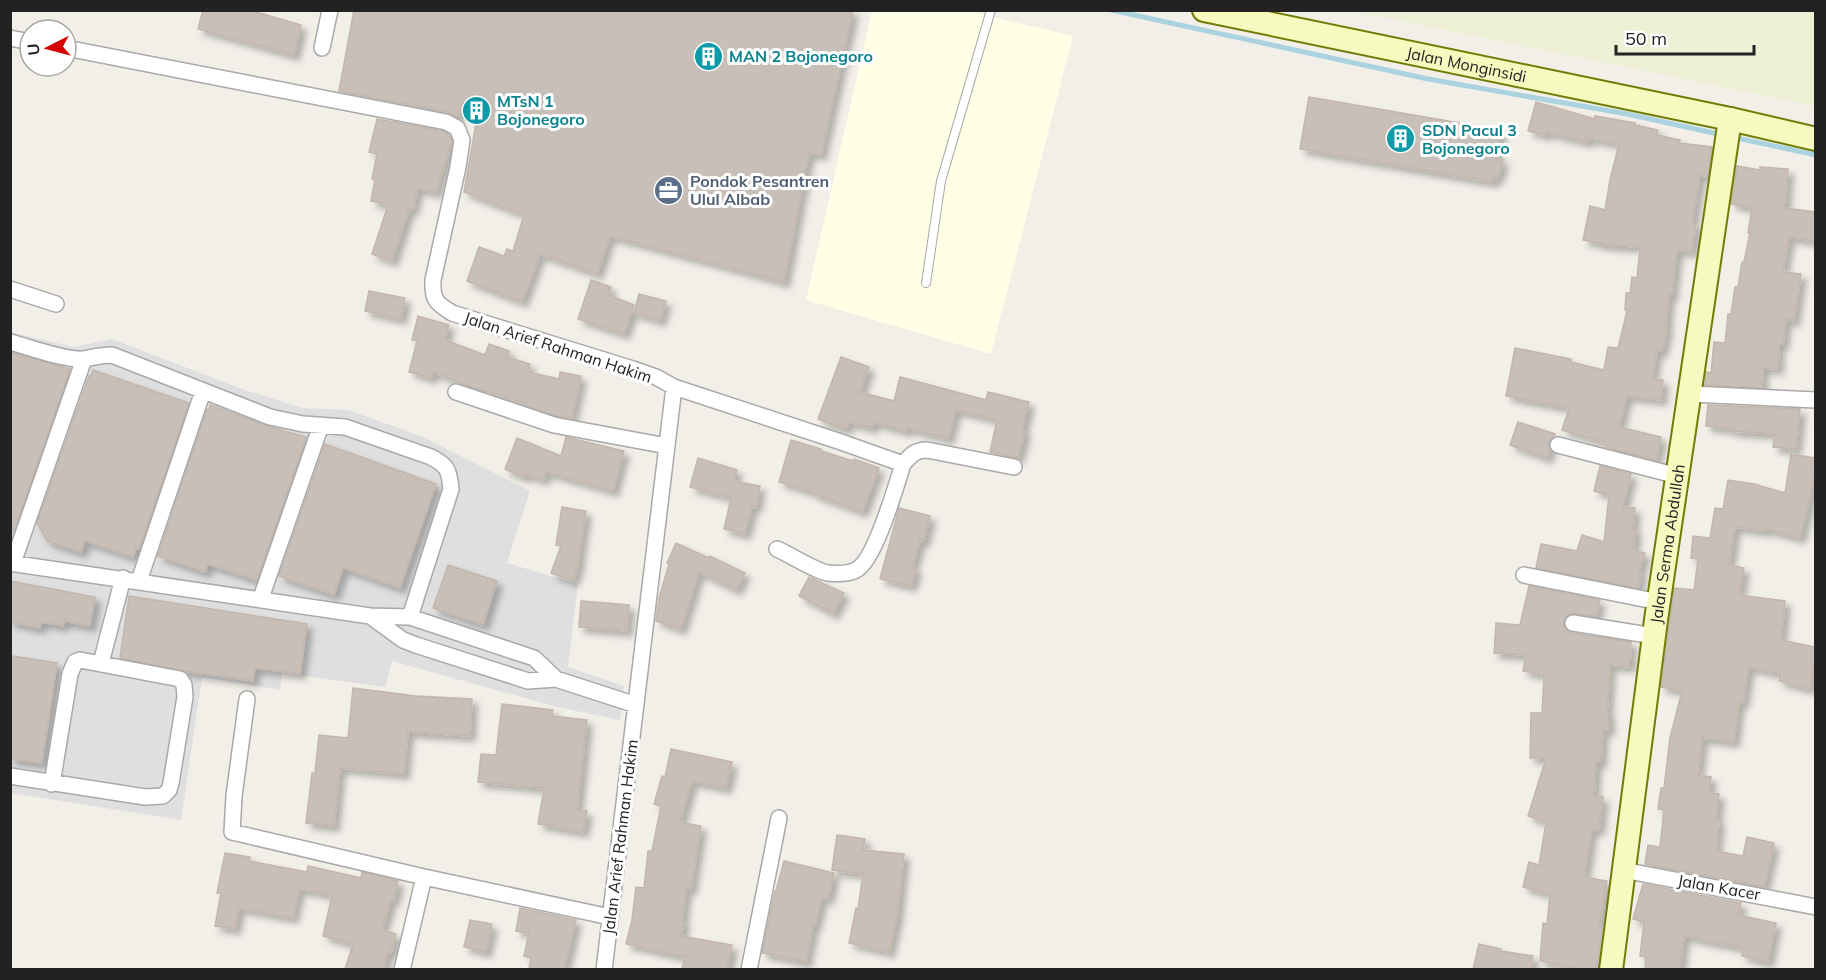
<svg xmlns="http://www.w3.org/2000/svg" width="1826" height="980" font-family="Mulish,sans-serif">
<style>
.residential{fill:#e0dfdf}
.education{fill:#ffffe5}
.farmland{fill:#eef0d5}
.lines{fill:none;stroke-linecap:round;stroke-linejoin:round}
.stream{stroke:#aad3df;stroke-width:5}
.building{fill:#c7bfb8;stroke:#c4b6ab;stroke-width:1.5;filter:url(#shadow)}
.service-casing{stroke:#a9a9a9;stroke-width:10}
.minor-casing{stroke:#a9a9a9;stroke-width:18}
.secondary-casing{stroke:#707d05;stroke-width:26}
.service{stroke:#fff;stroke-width:8}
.minor{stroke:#fff;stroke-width:15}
.secondary{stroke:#f7fabf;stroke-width:22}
.labels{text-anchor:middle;stroke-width:6;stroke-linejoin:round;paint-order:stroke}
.culture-label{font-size:16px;font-weight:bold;fill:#0d838f;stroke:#fff;text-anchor:start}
.street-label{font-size:16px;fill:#222;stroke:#fff}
.service-label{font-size:16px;font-weight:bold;fill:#4e5e75;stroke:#fff;text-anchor:start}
</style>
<defs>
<filter id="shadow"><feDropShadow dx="5.5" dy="5.5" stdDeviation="3" flood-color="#0004"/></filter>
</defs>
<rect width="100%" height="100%" fill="#f2efe9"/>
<path class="residential" d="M10,332L74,347L112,339L242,389L302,408L348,410L421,436L530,491L507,563L578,584L568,667L624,686L620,720L557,707L392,661L385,687L282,673L280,690L202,677L181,820L11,793Z"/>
<path class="education" d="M872,11H967L1073,36L991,354L806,300Z"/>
<path class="farmland" d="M1353,11H1815V106Z"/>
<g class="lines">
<path class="stream" d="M1111,10L1428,79L1627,114L1723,135
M1732,137L1816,155"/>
</g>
<path class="building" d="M203,10H249L301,25L294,55L198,29Z
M354,10H853L821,155L809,153L784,282L610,236L597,274L540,254L522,302L467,281L479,247L504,256L507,249L513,251L524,215L464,192L479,106L463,102L458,118L448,112L339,91Z
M1309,97L1501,130L1496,159L1503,160L1498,178L1493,177V182L1300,149Z
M1536,102L1595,119V116L1635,123V125L1658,130L1657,135L1680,140L1679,143L1712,147L1708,176L1700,175L1692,224H1696L1692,252L1677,250L1672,295L1669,294L1666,329H1667L1662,351L1657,350L1652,379L1663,380L1661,400L1627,396L1619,427L1661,437L1656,460L1605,447L1606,443L1562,430L1569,408L1506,396L1515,348L1571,359V362L1604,370L1608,347L1618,348L1627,311L1625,310L1626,293H1630L1632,277L1637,278L1640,247L1606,245L1583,240L1590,206L1605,210L1610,180L1619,144L1588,138L1587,142L1546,132L1545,135L1528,131Z
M377,119L443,131L449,135L452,140L436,193L418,188L413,210L409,209L392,261L372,254L388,205L371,201L375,180L372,179L377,154L369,152Z
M1737,166L1760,170V167L1788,169L1785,208L1815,212V241L1789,237L1783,272L1801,274L1794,321L1786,319L1783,344H1779L1778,369L1763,368L1762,388L1705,385L1706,372L1711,373L1714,342L1725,343L1728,314H1731L1735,287H1738L1742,262H1744L1750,233H1748L1752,208L1731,204Z
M591,280L611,287L608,295L634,305L624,334L578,319Z
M369,291L405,298L401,319L365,311Z
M639,294L666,301L660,321L634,313Z
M418,316L449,325L445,340L485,355L489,344L509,351L507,357L530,364L528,372L559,379L560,372L581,376L572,418L556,416L525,405V403L474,388L433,372L431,378L409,372L417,341L412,340Z
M10,352L70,369L14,531H10Z
M841,357L869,367L860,392L894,401L900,377L986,400L988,392L1029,402L1022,431H1025L1018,458L990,452L997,420L956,410L948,439L907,428L906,431L873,422L872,428L849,422L847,428H841L818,419Z
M93,370L189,403L139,549L136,548L133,557L85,541L81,552L47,541L37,523L89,376H91Z
M210,405L267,426L306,437L257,580L208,564L205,572L158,556L207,409L209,410Z
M1708,405L1800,409L1796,449L1773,447L1775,434L1732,431V429L1706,426Z
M1518,422L1555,434L1549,442L1550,449L1547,458L1510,445Z
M566,437L624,451L613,491L546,472L543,480L524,474L523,477L505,469L517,438L561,456Z
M791,440L821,449V451L853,461L854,459L879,468L862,512L813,494V492L779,482Z
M325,444L436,484L400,588L343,568L334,595L279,576Z
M1791,454L1815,458V477L1800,538L1765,529L1764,531L1735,527L1729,565L1744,568L1739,595L1785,601L1781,640L1815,647V662L1810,689L1779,681L1780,674L1749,667L1743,703H1739L1734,742L1702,738L1698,775L1711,777L1709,793L1719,794L1716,820H1719L1716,851L1743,856L1747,837L1774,843L1764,887L1645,864L1648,845L1660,847L1664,810L1658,809L1661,788H1664L1670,738L1682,691L1661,687L1674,588L1694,590L1698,559L1691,558L1693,536L1710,538L1715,508L1723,509L1728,480L1754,484L1785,493Z
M698,458L737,470L734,481L760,486L756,507L752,506L745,534L724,529L731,498L690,487Z
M1600,466L1631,474L1623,507L1635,508L1633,530H1636L1633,550L1645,553L1639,572L1641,573L1638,588L1536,568L1541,544L1577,551L1582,535L1604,542L1609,495L1594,491Z
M562,507L586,511L578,563H579L573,581L551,573L561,546L556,545Z
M899,508L930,516L924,541L920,540L912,568L916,569L911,586L880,579Z
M676,543L709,558L710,556L745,573L736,590L699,572L681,629L656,621L659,598L669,564L667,563Z
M448,565L497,581L483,625L433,608Z
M809,577L844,593L833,614L799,596Z
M10,581L95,597L90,626L64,621L63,626L41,622L40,628L10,622Z
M1529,586L1600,600L1596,617L1574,613L1566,616L1563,622L1566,630L1571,633L1631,642L1630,667L1610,665L1607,714H1609V730H1603L1601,762H1596L1594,796L1603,797L1599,830L1592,829L1584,877L1607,881L1599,927H1602V935L1596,969H1580L1540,961L1543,923L1547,924L1550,894L1523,887L1529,862L1539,865L1546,822L1528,816L1546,758H1530L1531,713H1542L1544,675L1523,671L1526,655L1494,653L1496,623L1520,625Z
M129,596L307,624L300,674L255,668L253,681L190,672L120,658Z
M581,601L629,605L627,631L579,627Z
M12,656L57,663L42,763L10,759V666Z
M353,688L416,696L472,699L470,736L408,732L404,774L340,768L334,826L306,823L312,773H315L319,735L348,738Z
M502,704L553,710L552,716L587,720L577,810L587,811L583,832L538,824L544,788L478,782L481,754L496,755Z
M671,749L732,762L726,788L692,781L680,822L701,826L691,889H686L682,922H684L681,936L732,945L727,969H682L685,957L626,944L632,920L636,887L644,888L648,851H652L661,806L654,804L662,776L665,777Z
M837,835L865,839L863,850L904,854L897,917L889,952L849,943L856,908L858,909L863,874L832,870Z
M225,853L250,857L249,861L307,872L308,866L361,878L362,872L398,881L394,900L391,899L382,930L396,934L391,953L388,952L383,969H345L353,944L323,936L332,895L299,889L293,918L239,908L235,929L215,926L221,893H217Z
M784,861L834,873L828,899L822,897L815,926L813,925L806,962L762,953L775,891H776Z
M1643,884L1741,903L1738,915L1776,923L1768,962L1742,956L1743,948L1684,936L1680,969H1645L1646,957L1640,956L1644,922L1633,919Z
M520,908L576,920L564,969H529L531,958L524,956L529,933L516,931Z
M470,920L492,924L486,952L464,947Z
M1479,944L1501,949V951L1533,956L1531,969H1473Z"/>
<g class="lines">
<defs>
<path id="service" d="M926,283L941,181L991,10"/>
<path id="minor" d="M10,38L30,42
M66,48L446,122L457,128L462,140L458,167L433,280C432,300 436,303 452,313L633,369L656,377L674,387L604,970
M322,48L330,10
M10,289L56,304
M10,342C29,347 67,361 84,359C94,357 102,355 112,355L270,417L303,424L345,427L431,457C448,466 449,470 451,489L410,617
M674,387L841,442L903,464
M456,392L554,425L667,446
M1691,394L1816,400
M1558,445L1678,476
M777,549C791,555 815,571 828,573C837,574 848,574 856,570C875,561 896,486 903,464C911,455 915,450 927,450L1014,467
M10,563L370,616L410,617L534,658L556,679
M13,563L84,359
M1524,575L1659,602
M139,581L203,391
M261,598L321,425
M370,616L403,640L416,645L528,681L556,679L636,705
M1573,623L1654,636
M101,663L123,578
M247,699L234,796L232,832L424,877L610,917
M10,776L145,797L163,796L169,790L171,783L185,697L184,685L180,679L80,660L75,662L70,674L52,784
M1623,870L1816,907
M402,970L424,877
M749,970L779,818"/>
<g id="secondary">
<path id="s1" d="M1204,10L1730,119L1816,139"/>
<path id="s2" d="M1611,970L1656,620L1730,119"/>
</g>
</defs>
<use href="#service" class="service-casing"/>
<use href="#minor" class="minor-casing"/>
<use href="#secondary" class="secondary-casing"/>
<use href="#service" class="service"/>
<use href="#minor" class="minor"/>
<use href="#secondary" class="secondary"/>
</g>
<defs>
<symbol id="building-disc" viewBox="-11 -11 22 22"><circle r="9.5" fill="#0f9aa8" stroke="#fff"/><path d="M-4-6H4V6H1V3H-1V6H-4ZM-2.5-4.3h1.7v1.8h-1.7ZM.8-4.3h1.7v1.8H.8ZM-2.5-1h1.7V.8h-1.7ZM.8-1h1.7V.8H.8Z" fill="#fff"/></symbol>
<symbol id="office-disc" viewBox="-11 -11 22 22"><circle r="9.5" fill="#5c6f8a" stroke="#fff"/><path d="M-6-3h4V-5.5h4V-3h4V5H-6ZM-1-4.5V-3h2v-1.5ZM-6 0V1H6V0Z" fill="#fff"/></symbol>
</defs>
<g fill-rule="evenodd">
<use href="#building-disc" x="692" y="40" width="33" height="33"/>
<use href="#building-disc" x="460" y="94" width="33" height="33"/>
<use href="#building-disc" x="1384" y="122" width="33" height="33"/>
<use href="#office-disc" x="652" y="174" width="33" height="33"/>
</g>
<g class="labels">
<g class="culture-label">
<text x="729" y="62">MAN 2 Bojonegoro</text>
<text x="497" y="107">MTsN 1<tspan x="497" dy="18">Bojonegoro</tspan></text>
<text x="1422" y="136">SDN Pacul 3<tspan x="1422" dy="18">Bojonegoro</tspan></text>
</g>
<g class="street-label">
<text dy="6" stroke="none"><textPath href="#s1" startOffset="268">Jalan Monginsidi</textPath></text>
<text transform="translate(558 347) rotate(18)" y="6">Jalan Arief Rahman Hakim</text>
<text dy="6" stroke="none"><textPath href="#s2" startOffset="430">Jalan Serma Abdullah</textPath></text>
<text transform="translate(620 837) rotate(-83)" y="6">Jalan Arief Rahman Hakim</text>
<text transform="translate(1719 887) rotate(10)" y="6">Jalan Kacer</text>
</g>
<g class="service-label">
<text x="690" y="187">Pondok Pesantren<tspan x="690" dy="18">Ulul Albab</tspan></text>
</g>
</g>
<rect width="1826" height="980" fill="none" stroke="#222222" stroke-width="24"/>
<g transform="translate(48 48) rotate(264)"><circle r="28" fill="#ffffff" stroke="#a7a7a7" stroke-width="1.5"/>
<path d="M0-4.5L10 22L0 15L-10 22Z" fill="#d40000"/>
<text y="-9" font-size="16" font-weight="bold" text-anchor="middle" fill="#222222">U</text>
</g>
<path d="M1616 45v9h138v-9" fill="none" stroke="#222222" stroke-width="3"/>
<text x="1625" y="45" font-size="18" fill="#222222" stroke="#ffffff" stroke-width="4.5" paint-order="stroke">50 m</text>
</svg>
